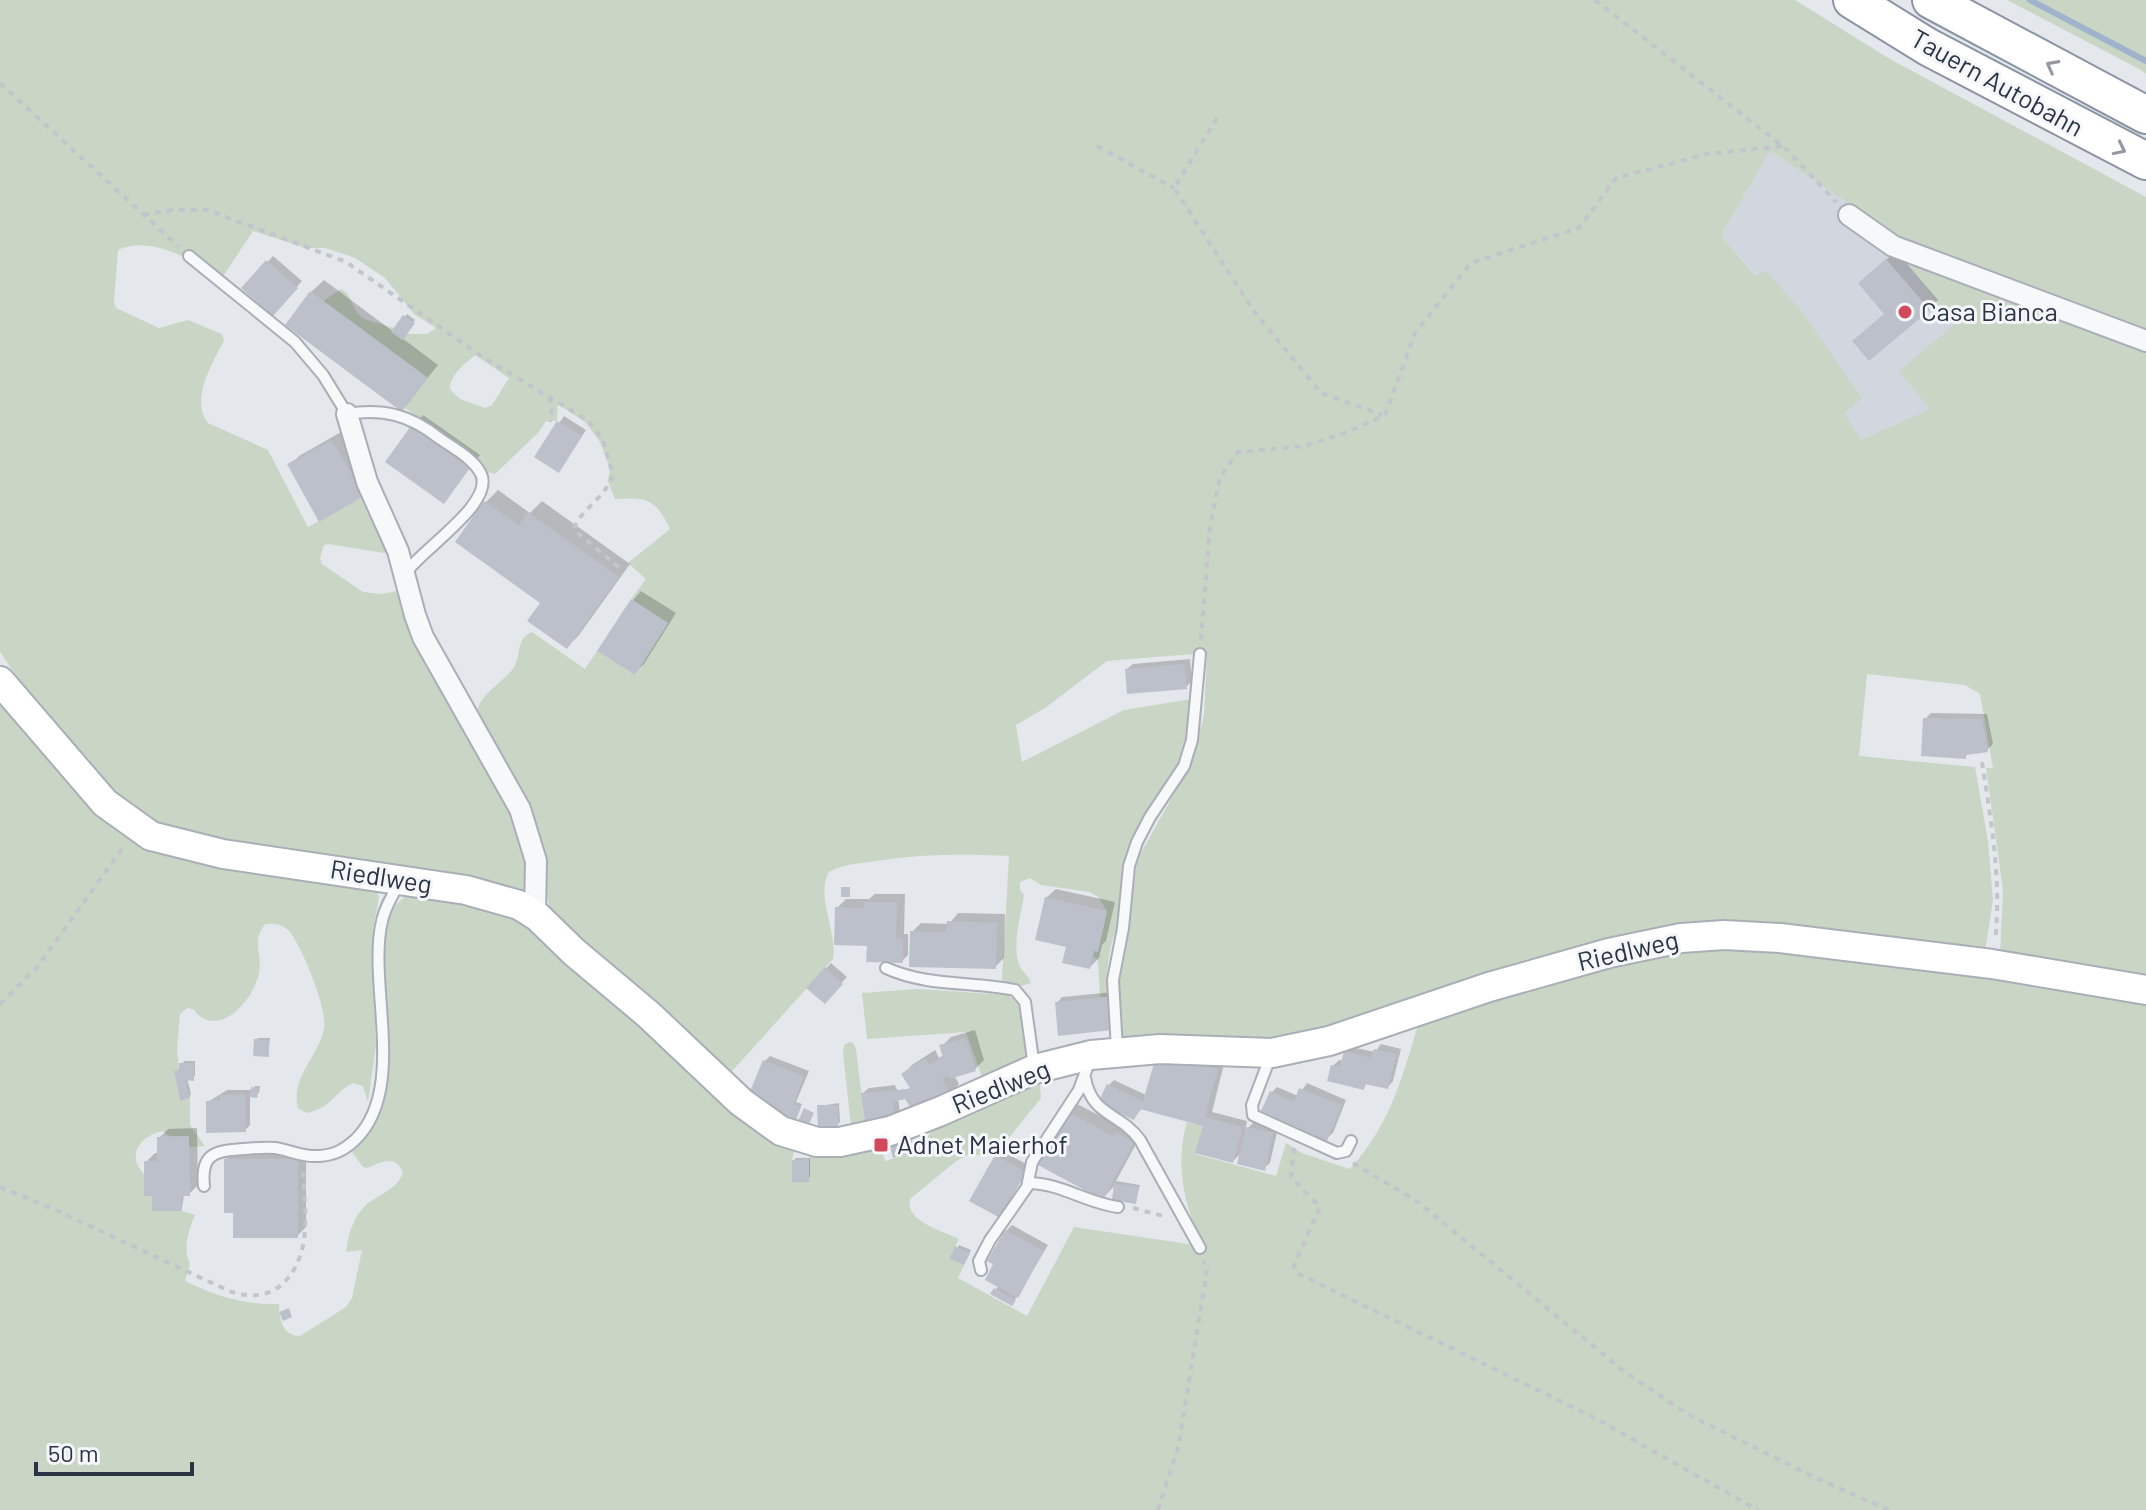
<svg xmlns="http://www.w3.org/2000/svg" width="2146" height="1510" font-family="Barlow,sans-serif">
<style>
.built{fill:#d2d6de}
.green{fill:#c9d6c5;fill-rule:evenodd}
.shadow{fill:#0003}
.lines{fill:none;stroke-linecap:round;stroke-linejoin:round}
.stream{stroke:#9fb4cc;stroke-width:6}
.building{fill:#bbc0ca}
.lane-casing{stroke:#a9aeb7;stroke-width:14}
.street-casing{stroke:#a9aeb7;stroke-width:24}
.secondary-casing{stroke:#a9aeb7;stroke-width:32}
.highway-casing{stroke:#8b94a3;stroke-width:40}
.path{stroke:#c2c5cb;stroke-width:4;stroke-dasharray:6 6;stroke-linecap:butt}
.lane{stroke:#f7f8fa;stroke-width:10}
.street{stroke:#f7f8fa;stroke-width:20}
.secondary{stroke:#fff;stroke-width:28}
.highway{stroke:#fff;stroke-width:36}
.oneway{stroke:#959aa2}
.poi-dot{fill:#d1495b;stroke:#f4f6f9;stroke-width:3}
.labels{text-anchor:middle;stroke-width:6;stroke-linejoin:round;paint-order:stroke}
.street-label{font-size:26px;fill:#2b3445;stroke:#f4f6f9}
.poi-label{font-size:26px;fill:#2b3445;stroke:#f4f6f9;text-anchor:start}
</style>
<rect width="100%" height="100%" fill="#e4e7ec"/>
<path class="built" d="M1769,150L1854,207L1883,230L1954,325L1931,409L1861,440L1843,413L1861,398L1764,270L1757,276L1721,235Z"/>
<path class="green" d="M0,0H1795L1890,59L2146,197V335L2008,285L1883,230L1854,207L1770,151L1721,235L1756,276L1765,270L1803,313L1862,398L1844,413L1861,440L1930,409L1899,371L1954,325L1905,260L2146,352V985L2000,954L2003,890L1986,768H1993L1980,694L1965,685L1867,674L1859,756L1975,767L1988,841L1993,900L1985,952L1682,925L1647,930L1630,941L1290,1044L1123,1045L1118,971L1138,858L1192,762L1204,715L1207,655L1194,654L1107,661L1045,708L1016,725L1022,762L1124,710L1192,699L1185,741L1176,769L1133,835L1124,861V893L1119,918L1110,949L1107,974L1108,997H1100L1098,959L1093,957L1094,951H1098L1107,911L1098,897L1090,892L1041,885L1030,878L1020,882V890L1024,895C1021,916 1011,946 1020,967C1023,973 1029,976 1031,983L1018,987L1004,983L1002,979L1009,856C964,854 922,854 877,861C861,863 844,864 829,872C815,897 838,932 833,959L725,1079L551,918L541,858L476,716C479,694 499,686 512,670C523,657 514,639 532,632L585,669L597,651L635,675L668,623L631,599L646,579L628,563L670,529C656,499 647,497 615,499L608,481L610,469L600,442L585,422L558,404L557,421H546L538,433L495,474L486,472L464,452L405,408L427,377L323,301L341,289L347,293C362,325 361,317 394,328L392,332L402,340L407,334H427L436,328L414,314L385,278L355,258L325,248H306L253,231L222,278C194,262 151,234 118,250L114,302L116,308L159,328L188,320L222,334L224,341C212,363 190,400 208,423L268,450L308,527L364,496L388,551L384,553L329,544L324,545L320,558L322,564L363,592L381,594L403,590L506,792L530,857L526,892L517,895L336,864L131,820L45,718L0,652ZM475,355L509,378L492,405L485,408L460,399L450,389C450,374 465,364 475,355Z
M2007,0H2146V74L2141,70Z
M0,690L116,819L376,890L379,897L373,930V961L376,1045L368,1102L363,1086L353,1083C333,1092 333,1108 306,1113L298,1108C290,1077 319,1057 324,1028C328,1010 301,943 288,930C281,924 274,923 265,924C251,943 263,952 259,973C254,1000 217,1042 193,1009L187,1008L180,1014L177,1050L179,1070L174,1071L180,1101L190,1098V1125L205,1146L189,1147V1136H169L163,1131C148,1134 131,1145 137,1164C138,1168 143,1171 144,1175C145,1181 144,1190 144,1196H152L153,1211H182L195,1215C189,1230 182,1248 190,1264L185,1281C216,1296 244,1305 279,1304C279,1318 282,1336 300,1336L346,1307L352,1298L362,1250L346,1252C348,1236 353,1217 365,1206C378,1194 397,1190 403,1173C396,1154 382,1162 367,1168L363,1167L352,1152C412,1106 376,1000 386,938C387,928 388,916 394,908C398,901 406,896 413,892L505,906L796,1144L792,1160V1181L809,1159L811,1148L879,1141L885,1161L915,1152L939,1123L1039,1076L1041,1098L995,1155H967L955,1162L910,1199C904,1221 943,1231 959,1239L949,1257L964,1265L958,1278L1027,1316L1074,1227L1195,1245L1206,1251C1185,1211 1174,1166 1187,1122L1203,1126L1196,1154L1276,1176L1286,1143L1302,1153L1350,1169C1392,1122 1402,1077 1420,1019L1554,974L1733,941L2146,996V1510H0Z
M917,989L1008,995C1026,1004 1029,1041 1026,1060L984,1083L966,1032L867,1039L862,993Z
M849,1042L853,1043L856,1049L865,1122L854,1133L820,1130L843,1128L851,1125L843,1053L844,1045Z"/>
<path class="shadow" d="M1896,251L1938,300L1870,359L1886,313L1870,275Z
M273,256L302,281L278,308L244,288Z
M324,280L394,332L407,314L415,320L402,338L438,365L402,409L311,292Z
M423,415L480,455L444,501L415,424Z
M564,416L586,430L559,471L536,457Z
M341,432L371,486L362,495L290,465L299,456Z
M498,490L530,513L542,501L630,564L579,635L567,647L543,603L457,542L486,502Z
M641,591L676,613L644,664L635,672L633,600Z
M1190,659L1192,681L1186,687L1127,669L1133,664Z
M1931,713L1987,714L1993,744L1987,750L1969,753L1965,757L1925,719Z
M1056,889L1115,902L1106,941L1102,945L1099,958L1090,967L1046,898Z
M875,894H905L904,934H908V955L902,961L869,944L837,908L846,899H869Z
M958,913L1005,914L1004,958L995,967L912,932L921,923L949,924Z
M831,963L847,977L824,1001L809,987Z
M1114,992L1117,1022L1057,1003L1062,997Z
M975,1030L984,1060L975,1069L954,1075L959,1084L950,1093L902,1090L912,1088L903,1074L912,1065L935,1050L939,1058L944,1055L942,1046L951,1037Z
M258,1038H270L268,1055L256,1040Z
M1381,1044L1401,1049L1393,1081L1388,1087L1368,1082L1363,1088L1333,1066L1339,1060L1344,1061L1346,1052L1351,1047L1375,1052Z
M1159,1054L1225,1060L1212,1112L1247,1121L1245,1131L1254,1122L1278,1128L1270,1163L1264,1168L1242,1152L1233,1161L1205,1125L1142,1108L1134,1118L1109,1085L1114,1080L1146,1095Z
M770,1056L809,1071L796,1102L802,1104L794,1122L765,1061Z
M184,1061H195V1076L187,1078L191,1094L189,1097L176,1071L181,1069Z
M1307,1083L1346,1100L1333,1133L1327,1138L1272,1092L1277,1087L1298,1096Z
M896,1085L895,1086L902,1098L898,1099L900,1112L894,1117L863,1093L869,1088Z
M255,1086H260L259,1093L250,1095V1125L245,1130L208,1102L227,1090H253Z
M839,1103L840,1122L837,1125L819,1106Z
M1077,1104L1122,1127L1125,1124L1142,1133L1116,1181L1140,1185L1135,1202L1116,1184L1103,1198L1068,1113Z
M197,1128L198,1185L189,1194H184L182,1209L154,1194L146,1162L155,1153H159V1138L168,1129Z
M235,1151H306V1227L297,1236L235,1211L226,1160Z
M1002,1151L1030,1166L1000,1216L997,1156Z
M796,1158H810V1177L808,1180L794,1160Z
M1012,1225L1048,1245L1014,1301L996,1289L999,1285L1006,1231Z
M959,1245L971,1250L966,1260L952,1257Z"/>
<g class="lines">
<path class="stream" d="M2030,0L2146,61"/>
</g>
<path class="building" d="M1886,259L1930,310L1869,361L1852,341L1884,314L1858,283Z
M266,260L298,288L273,316L241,288Z
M310,291L428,378L402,412L285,325Z
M403,315L415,323L403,340L391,332Z
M557,421L582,436L559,473L534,457Z
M413,423L472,465L444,504L385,462Z
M332,440L364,496L319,522L287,464Z
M484,501L519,525L528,512L619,577L567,649L527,621L540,603L455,542Z
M631,599L668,623L635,675L597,651Z
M1185,664L1187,689L1127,694L1125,669Z
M1923,718L1982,719L1988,752L1966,755V759L1921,756Z
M841,887H850V897H841Z
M1045,897L1107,911L1098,952L1094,951L1090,969L1062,963L1066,947L1035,940Z
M864,902H897L896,938L903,939V963L866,962L867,946L834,945L835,907L864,908Z
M947,921L997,923L996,969L909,967L910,931L946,932Z
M825,967L843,984L825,1004L806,988Z
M1108,997L1112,1030L1058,1036L1055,1002Z
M966,1038L976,1071L949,1079L948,1075L942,1079L951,1095L916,1116L905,1099L893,1102L895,1119L865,1122L861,1093L908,1089L910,1088L901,1074L925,1058L930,1065L943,1057L939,1045Z
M254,1039L269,1040V1057L253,1056Z
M1374,1049L1397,1054L1388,1089L1365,1084L1364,1090L1327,1081L1331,1065L1340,1067L1344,1051L1371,1058Z
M1157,1053L1218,1069L1205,1117L1243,1127L1233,1163L1195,1153L1203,1126L1140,1109L1134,1120L1098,1103L1107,1084L1143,1101Z
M763,1060L804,1076L794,1104L801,1107L794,1125L765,1113L769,1104L748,1096Z
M179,1063H194V1081L185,1080L190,1098L180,1101L174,1071L179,1070Z
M251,1087L259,1088L257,1098L250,1097Z
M1299,1088L1342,1105L1327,1141L1261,1111L1270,1091L1294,1102Z
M245,1094L246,1132L206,1133V1101L220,1100V1095Z
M817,1105H838V1127L818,1128Z
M804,1108L814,1113L807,1128L797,1123Z
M1067,1111L1113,1136L1114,1132L1134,1142L1103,1200L1038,1165Z
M1246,1127L1273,1133L1265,1171L1237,1164Z
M189,1136L190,1196H182V1211H152V1196H144V1161H157V1137Z
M912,1140L915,1152L893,1158L890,1147Z
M995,1155L1026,1172L1000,1218L969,1201Z
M224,1159H298V1238H233V1213H224Z
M809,1159V1182H792V1160Z
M1114,1183L1139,1187L1136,1204L1112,1200Z
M1005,1230L1044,1251L1018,1298L985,1280L993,1264L987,1261Z
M955,1246L970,1253L964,1265L949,1258Z
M994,1288L1016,1300L1012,1306L990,1294Z
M289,1308L292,1317L283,1321L279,1312Z"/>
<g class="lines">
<defs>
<path id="lane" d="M189,256L295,342L323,375L347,414C383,408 410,415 439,438C453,448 473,458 481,474C495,504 419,551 405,574
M886,968C928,987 971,981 1015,990L1025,1002L1034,1067
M1117,1050L1113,980L1123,928L1129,866L1137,842L1150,817L1184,766L1192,740L1200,654
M1271,1055L1252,1105L1253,1115L1337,1153L1346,1151L1351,1141
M1085,1078C1092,1117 1120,1112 1140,1140L1200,1248
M1028,1183C1061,1183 1086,1203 1118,1207
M204,1186C200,1152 217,1151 244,1149C254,1148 265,1147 275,1148C289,1150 302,1157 316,1156C332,1156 343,1151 355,1140C408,1089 367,984 382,921C385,907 393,894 400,882
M981,1270L979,1261L990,1240L1027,1187L1032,1162L1079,1090L1091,1057"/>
<path id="street" d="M1849,215L1893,246L2146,341
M347,414L367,482L398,551L415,615L423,637L520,809L536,861L535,915"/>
<path id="secondary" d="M0,681L105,803L151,836L223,854L466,890L519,905L538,917L574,952L649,1015L741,1102L781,1131L817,1142H840L890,1131L941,1111L1035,1069L1091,1055L1160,1049L1272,1053L1329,1041L1489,987L1609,953L1681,938L1724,935L1780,938L1992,964L2146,990"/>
<path id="highway" d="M1852,0L1928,47L2146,161
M1931,0L2146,115"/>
</defs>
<use href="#lane" class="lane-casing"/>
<use href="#street" class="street-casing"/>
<use href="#secondary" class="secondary-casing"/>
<use href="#highway" class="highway-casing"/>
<path class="path" d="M1595,0L1785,148L1836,202
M0,83L179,247
M1217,118L1174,188L1253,310L1321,393L1382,415
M1097,146L1174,188
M143,215L172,210H208L346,262L486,359L589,421L603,440L613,475C605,499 577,512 574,530L621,569
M549,397L552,409L550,422
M1201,640L1210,527L1220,477L1238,452L1305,446L1347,432L1385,415L1415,333L1471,263L1579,228L1616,178L1707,154L1782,146
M1982,762C1991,820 2002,883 1995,941
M0,1004L38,966L124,846
M1294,1148L1291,1177L1320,1207L1297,1259L1294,1267L1297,1273L1593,1417L1758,1510
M1353,1163L1418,1202L1626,1373L1691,1416L1816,1478L1889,1510
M0,1187L58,1211L227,1290C268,1307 297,1282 304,1240C307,1218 304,1192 303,1170
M1133,1208L1167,1217
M1158,1510L1178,1448L1207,1271L1204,1261"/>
<use href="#lane" class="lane"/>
<use href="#street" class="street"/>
<use href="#secondary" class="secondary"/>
<use href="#highway" class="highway"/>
</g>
<defs><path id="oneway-chevron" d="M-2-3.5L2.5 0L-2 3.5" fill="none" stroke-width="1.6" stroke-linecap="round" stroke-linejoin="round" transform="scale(2)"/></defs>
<g class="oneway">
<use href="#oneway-chevron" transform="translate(2052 66) rotate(-152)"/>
<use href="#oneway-chevron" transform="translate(2120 149) rotate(26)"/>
</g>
<g class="poi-dot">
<circle cx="1905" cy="312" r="8"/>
<rect x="873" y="1137" width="16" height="16" rx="4"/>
</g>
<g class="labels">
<g class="street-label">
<text transform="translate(1997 83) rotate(29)" y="9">Tauern Autobahn</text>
<text transform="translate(381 877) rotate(9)" y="9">Riedlweg</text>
<text transform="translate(1628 951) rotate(-13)" y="9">Riedlweg</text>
<text transform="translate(1001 1087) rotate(-22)" y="9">Riedlweg</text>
</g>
<g class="poi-label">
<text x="1921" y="321">Casa Bianca</text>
<text x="897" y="1154">Adnet Maierhof</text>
</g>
</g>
<path d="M36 1462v12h156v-12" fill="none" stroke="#2b3445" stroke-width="4"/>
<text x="48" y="1462" font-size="24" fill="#2b3445" stroke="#f4f6f9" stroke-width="6" paint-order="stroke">50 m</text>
</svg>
